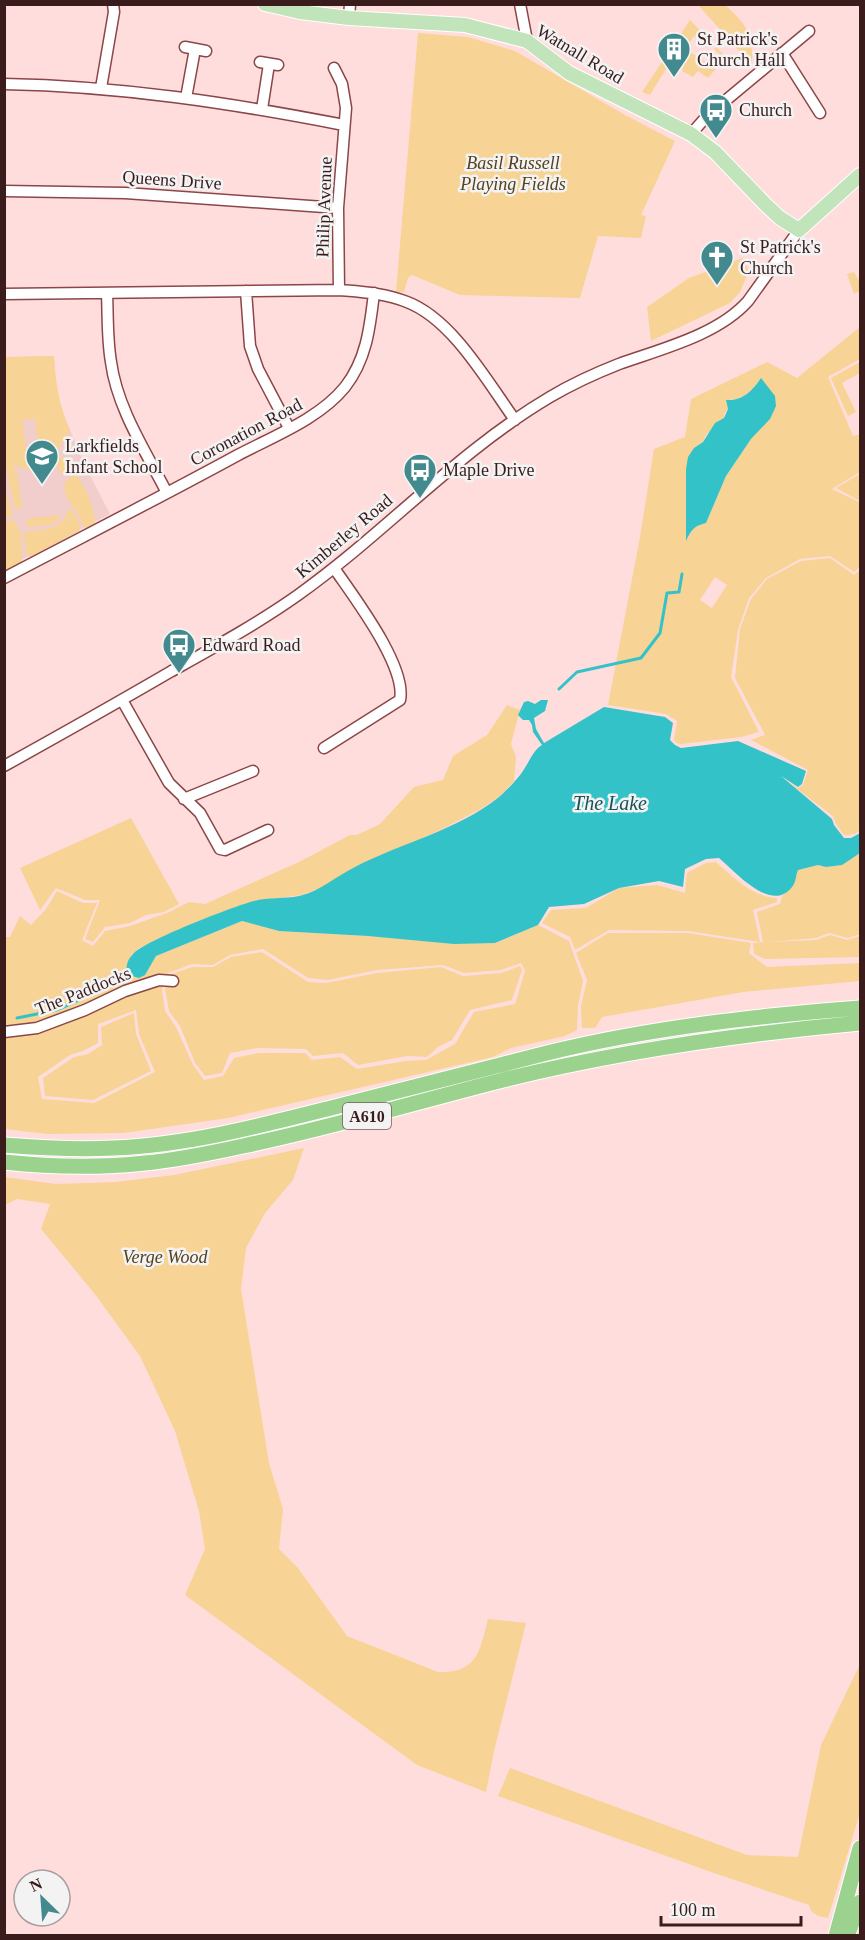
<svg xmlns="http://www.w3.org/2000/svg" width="865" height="1940" font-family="Georgia,serif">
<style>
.built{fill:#f1cdcc}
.green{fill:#f7d395;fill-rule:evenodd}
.water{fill:#34c2c9}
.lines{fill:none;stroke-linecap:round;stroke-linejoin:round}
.stream{stroke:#34c2c9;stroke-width:3}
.minor-casing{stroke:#8b4647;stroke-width:13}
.major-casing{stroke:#fff;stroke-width:16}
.highway-casing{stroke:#fff;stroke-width:17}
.minor{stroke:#fff;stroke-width:10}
.major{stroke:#c2e4bb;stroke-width:14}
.highway{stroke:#9ad28e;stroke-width:15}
.labels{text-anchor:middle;stroke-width:5;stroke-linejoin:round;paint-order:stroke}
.shield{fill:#f3f3f3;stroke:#725c5d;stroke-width:1.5}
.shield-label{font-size:16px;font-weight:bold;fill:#3a1c1d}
.poi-label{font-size:18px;fill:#3a1c1d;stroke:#f3f3f3;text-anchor:start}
.street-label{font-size:18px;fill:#3a1c1d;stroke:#f3f3f3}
.park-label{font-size:18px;font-style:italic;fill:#55411d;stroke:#f3f3f3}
.water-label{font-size:20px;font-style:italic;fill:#195255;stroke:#f3f3f3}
</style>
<rect width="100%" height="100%" fill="#ffdddc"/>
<path class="built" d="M54,356L56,390L61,408L83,462L110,514L5,568V357Z"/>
<path class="green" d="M698,5H725C745,23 753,32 752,61L750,63Z
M690,20L711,42L710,45L694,36L685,49L712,66L720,55L714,49L716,47L726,57L708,78L698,71L693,77L682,71L684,65L675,59H672L650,95L642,92Z
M418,33L468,37L515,51L625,115L675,141L641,215L646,216L641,238L598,236L580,298L460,295L412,275L408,278L404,292H396Z
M743,258L749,271L740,292L730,303L651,341L647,307L689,278Z
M854,272L858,279L860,278V291L854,294L847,274Z
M860,327V359L828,377L853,436L860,434V472L832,489L859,502L860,508V567L854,572L830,556L800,559L766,578L749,598L738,630L731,677L759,732L741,737L681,744L676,743L674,739L677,721L666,714L608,705L640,537L654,449L685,437L691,399L767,362L797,378ZM760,379L770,419L751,439L726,476L706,523C695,526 691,529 687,539L686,469L694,448L703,442L705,436L724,418V414L728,409L726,400C743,400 751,392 760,379ZM715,577L727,585L712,608L700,600Z
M54,356C56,386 59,403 70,431L58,449L39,452L35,419L22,420L29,469H22L21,466L14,467V471H17L22,508L15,509L8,480V473L5,474V357Z
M860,362V373L842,383L856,412L848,416L831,378Z
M62,457L72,467L66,473L59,472L57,463L41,466L40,459Z
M75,472C85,489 94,503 95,524L87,528L84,527L76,511L66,497L64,482L68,481L70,476Z
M860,474V501L836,488Z
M4,484L13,515L5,519H4Z
M72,509L81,527L79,531L30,557L26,554L24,532C41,530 57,530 67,515L65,512Z
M59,515L60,519L49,525L27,527L26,519Z
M14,520L21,533L22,562L5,571V523Z
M830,558L854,575L860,570V830L855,834L844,835L836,824L833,816L784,779L798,788L803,785L808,770L751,740L765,735L735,678L740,629L751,599L767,579L801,561Z
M507,705L520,710L511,744L516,757L514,781L500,796L479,810L438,831L353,868L324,887L301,895L254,901L139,948L132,954L127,963L145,975L156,956L242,921L279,931L496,943L538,925L569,941L583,981L578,1005L577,1030L565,1036L511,1048L493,1057L228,1118L124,1133L47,1134L5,1129V937H10L20,916L31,925L46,909L57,891L83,903H97L82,940L93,946L105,931L130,926L167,913L189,902L205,904L299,862L350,835H357L380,824L414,787L443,780L453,756L487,735ZM263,949L308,978L328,980L377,970L443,965L464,973L501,970L521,963L525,971L515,1004L474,1012L455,1044L426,1060L406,1061L357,1069L340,1057L312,1060L305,1053H259L234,1058L223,1076L204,1080L193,1065L176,1027L165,1011L162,990L168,973L192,964L213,965L230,955ZM136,1010L139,1034L155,1072L94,1103L42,1099L38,1077L70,1055L83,1051L98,1043V1024Z
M131,818L179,904L164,912L146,915L130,923L105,927L93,942L85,939L100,900H85L56,888L40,910L20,868Z
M860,853V934L848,938L829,933L816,938L768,942L816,940L830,935L847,940L860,936V957L765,959L754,954L753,943L763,942L757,912L780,904L782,896L794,884L797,870L818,865L826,867L841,865Z
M716,862C734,878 752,897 777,898V902L753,910L760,942L688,931L609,930L575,950L570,937L542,923L551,910L586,908L619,888L657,885L685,893L687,873L706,863Z
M608,933H688L751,943L749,953L767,967L860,963V981L743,992L602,1017L595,1028H582L581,1006L587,980L576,953Z
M262,952L308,982L326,983L377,973L441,967L463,976L501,973L520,966L522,970L512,1000L470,1010L452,1040L438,1047L427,1057L407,1056L358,1065L343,1053L313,1056L306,1049L258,1048L230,1053L222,1073L205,1076L195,1063L180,1026L169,1011L165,989L169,975L192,967H213L231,957Z
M134,1013L136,1034L151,1071L93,1100L45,1096L43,1078L74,1057L88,1054L102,1045L101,1027Z
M304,1148L293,1180L265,1213L246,1248L241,1289L269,1463L283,1509L279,1549L298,1568L347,1636L438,1672C477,1674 480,1650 488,1619L526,1623L494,1751L486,1792L417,1765L185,1595L205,1549L199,1511L175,1431L140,1356L94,1293L41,1229L50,1204L17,1199L5,1205V1177L56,1184L115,1182L174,1175Z
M860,1664V1813L828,1918L818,1916L811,1911L809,1905L714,1873L498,1796L510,1768L747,1855L798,1857L821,1745Z"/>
<path class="water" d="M761,378L775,396L776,406L770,419L751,439L726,476L706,523C694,526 691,530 686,541V469L688,457L694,448L703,442L715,423L724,418L728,409L726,400C743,401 752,391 761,378Z
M541,700H548L545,711L534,718L536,729L544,743L604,707L665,717L673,723L670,740L675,745L681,748L738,741L806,771L802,784L798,787L781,776L832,819L834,825L844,838H851L860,833V853L842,865L826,867L818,865L798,870C796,874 796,880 794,884C774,917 736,872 719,858L706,859L685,869L683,887L659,881L619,888L584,904L549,907L538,925L495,943L454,944L368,936L279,931L242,921L156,956L145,975L139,978L128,975C125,967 127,960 133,954C144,941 234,906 254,901C268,897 284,899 299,896C321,891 336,876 355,867C401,843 458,830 499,797C508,789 520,777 526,766C531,758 534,750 542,745L533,732L532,725L529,720H523L518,715L524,702L528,701L535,704Z"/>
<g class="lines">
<path class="stream" d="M559,689L577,672L641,658L660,633L667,593L679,592L682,574
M17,1018L57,1010L95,993"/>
<defs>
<path id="minor" d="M520,4L527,41
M349,18L350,4
M185,47L206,51
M782,53L820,113
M260,62L278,65
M334,68L342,84L346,108L338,208L339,290
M4,84C120,86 231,103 344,125
M101,88L114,12L113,4
M186,98L195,49
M262,109L269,64
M691,134L707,116L809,31
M4,191L125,193L338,208
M246,291L250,346L258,369L289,428
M107,293C108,316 107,339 111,362C117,408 146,452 167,493
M4,294L339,290C362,292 384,293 407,302C452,319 487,381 515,420
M4,578C82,537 161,497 238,455C274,436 319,419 345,387C367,359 370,326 374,293
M122,700L169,783L200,813L220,849L225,850L268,830
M324,748L400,700C407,666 353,596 334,568
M4,766C60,735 115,704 170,672C213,648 257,624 298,595C385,533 457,452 550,397C572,384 596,373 619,364C661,349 718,335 748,301L799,230
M184,799L253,771
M4,1032L37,1028L85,1010L125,991L159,980L173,981"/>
<path id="major" d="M265,4L300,12L349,18L465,25L527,41L569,73L691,134L715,152L765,204L780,218L799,230L860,175"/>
<path id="highway" d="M4,1145C41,1148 77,1150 113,1148C187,1145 260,1126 331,1108C403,1089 475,1071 547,1053C649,1028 755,1016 860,1008
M4,1162C51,1167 99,1168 145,1163C178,1160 211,1153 243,1146C331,1128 416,1102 503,1080C620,1051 740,1034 860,1023
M836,1936L860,1848
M847,1936L860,1902"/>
</defs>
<use href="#minor" class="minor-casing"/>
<use href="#major" class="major-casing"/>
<use href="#highway" class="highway-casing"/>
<use href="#minor" class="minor"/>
<use href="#major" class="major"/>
<use href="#highway" class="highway"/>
</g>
<defs>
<symbol id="building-pin" viewBox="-11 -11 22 30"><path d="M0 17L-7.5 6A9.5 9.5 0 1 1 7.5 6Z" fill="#428a8e" stroke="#f3f3f3"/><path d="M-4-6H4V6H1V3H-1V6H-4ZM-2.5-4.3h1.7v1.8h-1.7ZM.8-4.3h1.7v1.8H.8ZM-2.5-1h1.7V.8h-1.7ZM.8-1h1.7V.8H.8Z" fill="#fff"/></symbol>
<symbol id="bus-pin" viewBox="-11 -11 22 30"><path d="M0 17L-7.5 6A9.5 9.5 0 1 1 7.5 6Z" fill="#428a8e" stroke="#f3f3f3"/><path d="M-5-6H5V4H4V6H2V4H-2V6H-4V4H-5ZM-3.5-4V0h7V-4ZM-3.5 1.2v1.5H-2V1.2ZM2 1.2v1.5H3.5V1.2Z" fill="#fff"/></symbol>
<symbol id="church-pin" viewBox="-11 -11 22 30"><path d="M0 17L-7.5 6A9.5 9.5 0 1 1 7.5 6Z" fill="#428a8e" stroke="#f3f3f3"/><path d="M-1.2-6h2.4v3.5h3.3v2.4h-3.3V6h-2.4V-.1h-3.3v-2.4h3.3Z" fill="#fff"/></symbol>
<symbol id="school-pin" viewBox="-11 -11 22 30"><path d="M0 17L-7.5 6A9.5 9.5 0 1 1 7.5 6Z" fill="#428a8e" stroke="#f3f3f3"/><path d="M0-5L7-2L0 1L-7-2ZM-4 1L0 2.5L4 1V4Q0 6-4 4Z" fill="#fff"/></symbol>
</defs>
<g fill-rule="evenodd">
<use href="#building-pin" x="655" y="30" width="38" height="52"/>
<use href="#bus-pin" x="697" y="91" width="38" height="52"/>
<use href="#church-pin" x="698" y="238" width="38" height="52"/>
<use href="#school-pin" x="23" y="437" width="38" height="52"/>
<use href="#bus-pin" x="401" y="451" width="38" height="52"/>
<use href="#bus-pin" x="160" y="626" width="38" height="52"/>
</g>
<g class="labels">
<rect class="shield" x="343" y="1103" width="48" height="26" rx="4.5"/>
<g class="shield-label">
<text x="367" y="1122">A610</text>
</g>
<g class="poi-label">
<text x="697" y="45">St Patrick's<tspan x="697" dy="21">Church Hall</tspan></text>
<text x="739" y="116">Church</text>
<text x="740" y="253">St Patrick's<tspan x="740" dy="21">Church</tspan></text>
<text x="65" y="452">Larkfields<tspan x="65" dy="21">Infant School</tspan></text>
<text x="443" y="476">Maple Drive</text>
<text x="202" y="651">Edward Road</text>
</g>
<g class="street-label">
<text transform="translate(580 54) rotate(31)" y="6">Watnall Road</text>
<text transform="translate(172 180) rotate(4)" y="6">Queens Drive</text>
<text transform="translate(324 207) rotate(-88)" y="6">Philip Avenue</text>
<text transform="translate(246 432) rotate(-28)" y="6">Coronation Road</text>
<text transform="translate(344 536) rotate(-40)" y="6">Kimberley Road</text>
<text transform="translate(83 991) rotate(-22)" y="6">The Paddocks</text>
</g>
<g class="park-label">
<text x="513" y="169">Basil Russell<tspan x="513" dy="21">Playing Fields</tspan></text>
<text x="165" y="1263">Verge Wood</text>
</g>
<g class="water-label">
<text x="610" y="810">The Lake</text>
</g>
</g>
<rect width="865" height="1940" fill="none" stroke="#3a1c1d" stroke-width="12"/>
<g transform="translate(42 1898) rotate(335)"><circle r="28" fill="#f3f3f3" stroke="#a99d9d" stroke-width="1.5"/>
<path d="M0-4.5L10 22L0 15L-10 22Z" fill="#428a8e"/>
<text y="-9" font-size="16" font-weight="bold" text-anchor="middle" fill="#3a1c1d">N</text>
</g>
<path d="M661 1916v9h140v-9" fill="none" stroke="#3a1c1d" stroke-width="3"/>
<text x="670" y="1916" font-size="18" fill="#3a1c1d" stroke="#f3f3f3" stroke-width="4.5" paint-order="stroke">100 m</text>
</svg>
